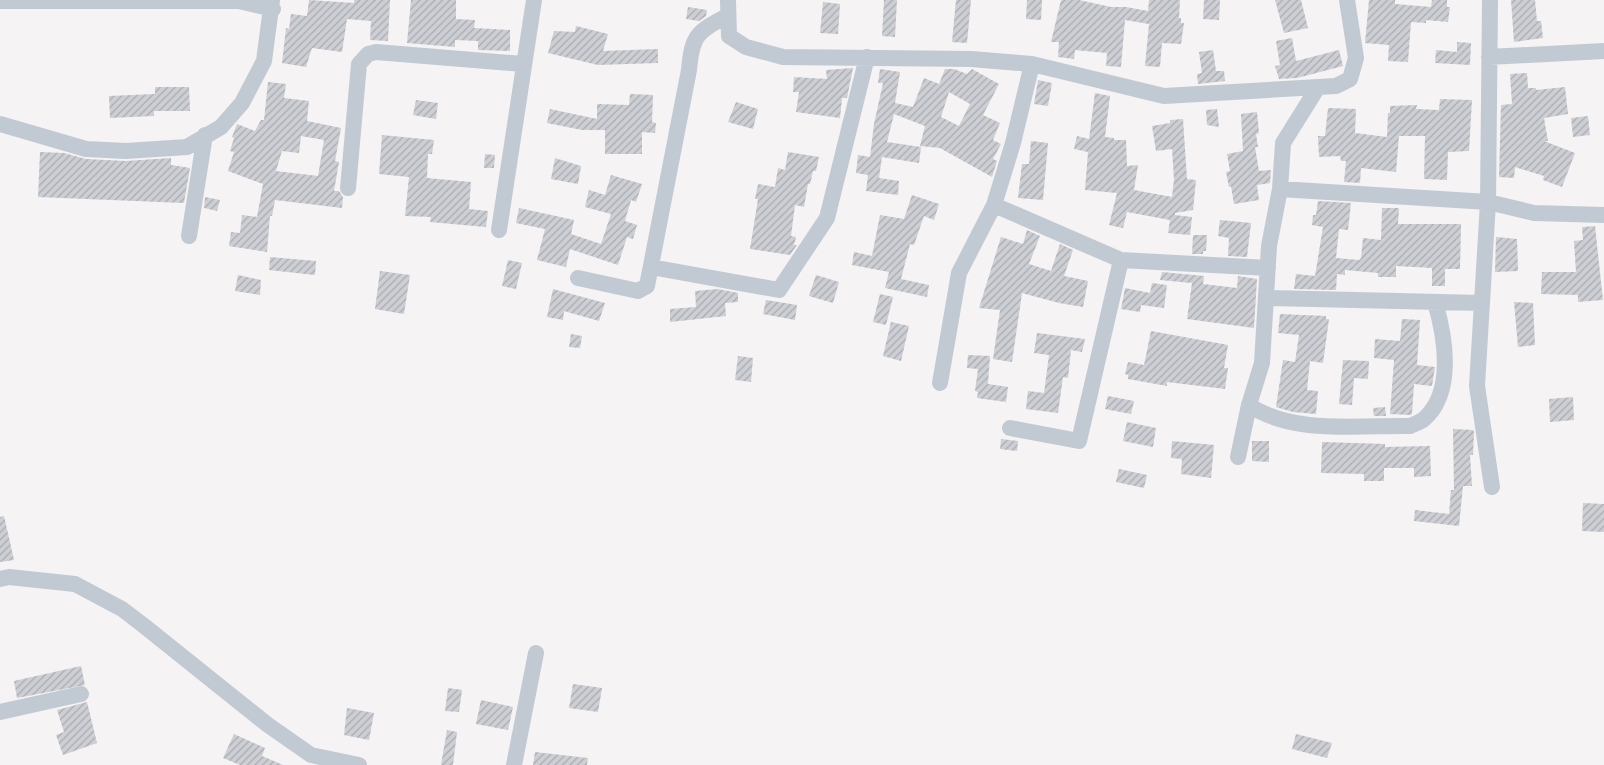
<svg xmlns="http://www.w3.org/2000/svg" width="1604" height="765" font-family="'Golos Text',sans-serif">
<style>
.building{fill:url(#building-hatch);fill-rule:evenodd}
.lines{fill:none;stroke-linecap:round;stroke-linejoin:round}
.minor{stroke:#c1cad2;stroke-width:16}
</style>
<defs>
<pattern id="building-hatch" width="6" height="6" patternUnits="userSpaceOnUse" patternTransform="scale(1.25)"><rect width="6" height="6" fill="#cdcfd5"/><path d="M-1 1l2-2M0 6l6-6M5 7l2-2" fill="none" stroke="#a8abb0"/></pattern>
</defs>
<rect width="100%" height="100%" fill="#f5f3f3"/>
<path class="building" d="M309,0L354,3V0H390L388,41L370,40L371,21L347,19L342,52L312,48L306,67L282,63L286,28L289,29L291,14L307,16Z
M411,0H456V19L475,20L474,28L510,30V51L478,50V41L455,40V47L407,43Z
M884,0H897L895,37L882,36Z
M956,0H971L967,43L952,42Z
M1027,0H1042L1041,20L1026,19Z
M1061,0H1079L1111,7H1126L1148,11L1149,0H1180L1179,18H1181V23H1184L1181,44L1162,43L1160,67L1145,66L1149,24L1125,20L1121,67L1106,66L1107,53L1075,50L1074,59L1058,57L1059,42H1051Z
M1204,0H1220L1219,20L1203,19Z
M1275,0H1301L1308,28L1284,33Z
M1369,0H1395V4L1431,7L1432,0H1447V7H1450L1448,22L1426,20V23L1411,22L1408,62L1388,61L1389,45L1365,43Z
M1511,0H1535L1537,21H1541L1543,38L1514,42Z
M823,2L840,4L838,34L820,33Z
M688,7L707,10L706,16L699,21L686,19Z
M576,26L608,34L603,51L658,49V63L598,65L548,53L554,31L575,32Z
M1292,38L1296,61L1339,50L1343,66L1297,78L1279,79L1275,66L1280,65L1276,41Z
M1457,42L1471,43L1470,65L1435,63L1436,50L1457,52Z
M1213,50L1216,71H1224L1225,81L1198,84L1197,74L1202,73L1199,52Z
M853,68L847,98H842L840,118L796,112L799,92H793L794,77L827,79L826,70Z
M880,69L900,72L895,103L913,107L924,78L939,84L945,69H954L967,74L972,69L999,84L983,115L1000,123L993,140L1001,144L993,159L997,161L992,177L940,148L920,146L925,126L894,114L887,142L921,147L919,163L882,157L879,178L899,181L898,195L866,191L868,175L856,173L858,155L870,157L874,124L883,83H878ZM949,92L970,104L959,126L941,117Z
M1527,73L1528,88H1536V90L1565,87L1568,114L1544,118L1548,141H1544L1575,153L1562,187L1543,180L1544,176L1515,167L1514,178L1499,177L1501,105L1512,104L1510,74Z
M1038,80L1052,83L1048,106L1034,104Z
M268,82L286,84L284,98L309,101L307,121L341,128L335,161L339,162L334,191H339L343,197L342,208L275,200L272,216H270L267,252L229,246L231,232L240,233L242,215L257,217L263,184L228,171L234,152L230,151L234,138L232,137L237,124L255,131L261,120H264ZM301,136L324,140L318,176L276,171L282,151L299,153Z
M155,87H189L190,111H154V116L110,118L109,96L155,94Z
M1095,93L1110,96L1105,137L1114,138V140H1126L1127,166L1138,165L1134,190L1172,197L1174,180L1172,149L1156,151L1152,126L1170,123V120L1183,119L1187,179L1196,180L1193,210L1175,213V215L1192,217L1190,235L1168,233L1170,220L1127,212L1123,228L1109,225L1117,193L1085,190L1088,152L1074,149L1077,136L1089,139Z
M630,94L653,95L652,122L656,123L655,133L642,132V154H605V130H582L547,123L550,109L597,119V104L629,105Z
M1440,99L1472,100L1469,151L1448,152L1447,180L1424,179L1425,136H1399L1396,172L1361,168L1360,183L1344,182L1346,161H1341L1340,156L1319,157L1318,136H1325L1328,108L1356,109L1355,133L1387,137L1388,113H1390V106L1417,105L1416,109L1439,110Z
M416,100L438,103L436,119L413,115Z
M736,102L758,109L753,129L728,122Z
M1217,109L1219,127L1207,125L1206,110Z
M1257,112L1259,133L1256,134L1258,147H1255L1259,171L1271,170L1270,183L1257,185L1259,200L1234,204L1231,186L1229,187L1226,172L1230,171L1227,154L1243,151L1241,114Z
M1588,116L1590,135L1573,137L1571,118Z
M382,135L434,140L432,154H428L427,178L471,182L469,209L488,211L486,227L430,222L431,217L405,216L409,177L379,174Z
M1031,141L1048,143L1043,200L1018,198L1022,164H1029Z
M40,152L64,153L86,159L126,161L171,158V165L190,168L184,203L38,197Z
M788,152L819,157L816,171H813L810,184H808L804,207L795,205L791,236L796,237L794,245H797L790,255L750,249L758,199H755L758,184L775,187L778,168L785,170Z
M485,154L495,155L494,168H484Z
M555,158L581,166L578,184L551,179Z
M611,175L642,184L636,202L631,200L625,221L637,225L633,239L627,237L618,265L570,249L566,267L537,260L545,229L516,223L519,208L574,220L571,234L601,244L611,214L585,207L589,190L605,195Z
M912,195L939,204L934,220L924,216L914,245L910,244L901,279L929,285L927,297L885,288L889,272L852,265L854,252L872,256L880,215L904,219Z
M205,197L220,200L217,211L204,208Z
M1318,201L1351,203L1348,230L1339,229L1336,258L1359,260L1361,258L1363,238L1381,240L1382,208H1399L1398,224H1461L1460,269H1445V286H1432V268L1396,266V277H1378V273L1345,270V275L1337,274L1336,290L1294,289L1296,274L1315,276L1323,227L1312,225L1313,215H1316Z
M1220,220L1251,223L1247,257L1228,256L1229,238L1218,236Z
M1595,226L1603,300L1578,302V295L1541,294L1542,272H1576L1574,241L1583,240L1582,227Z
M1027,230L1040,236L1029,264L1051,271L1060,244L1073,250L1064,276L1088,281L1083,307L1059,303L1022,293L1012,362L993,359L1000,310L979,308L1001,237L1023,244Z
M1193,235H1207L1206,251H1203V254H1192Z
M1496,237L1517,239L1518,271L1495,272Z
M270,257L316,261L315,275L269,270Z
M508,260L522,263L516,289L502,286Z
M380,271L410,275L404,314L375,309Z
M1162,272L1204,276L1203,284L1237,288L1238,276L1257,279L1254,328L1187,319L1192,283L1160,280Z
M238,275L261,280L260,295L235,291Z
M816,275L839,282L833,303L809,296Z
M1152,283L1167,285L1164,308L1141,305L1140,312L1121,309L1125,288L1150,293Z
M553,289L605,303L599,321L564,311L563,320L547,317Z
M718,289L738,293V302L725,303L726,316L670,322V309L696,307L695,291Z
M880,294L893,297L886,325L873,322Z
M766,300L797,305L795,320L763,314Z
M1514,302L1533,303L1535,345L1518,347Z
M1280,314L1326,316V319H1329L1323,363L1310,361L1307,390L1318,391L1316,414L1293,412L1276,407L1283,360L1295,362L1299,335L1278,333Z
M1402,319L1420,320L1417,365L1435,367L1432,386L1414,384L1412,414L1410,415L1390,414L1394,360L1374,358L1375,339L1400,341Z
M891,322L909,326L901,361L883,356Z
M1151,331L1228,345L1224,368H1228L1225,389L1167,382V386L1128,379V375L1125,374L1128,362L1144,365Z
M1037,333L1085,339L1082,352L1071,350L1068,378L1063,377L1058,413L1026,409L1028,391L1044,393L1049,355L1034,353Z
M571,334L582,336L580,348L569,347Z
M968,355L990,356L988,384L1008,387L1006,402L977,398L978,392L975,391L978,369L967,368Z
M738,356L753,358L751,382L735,380Z
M1343,360L1369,361L1368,379L1354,378L1352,405L1339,404Z
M1108,396L1134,401L1131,414L1105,409Z
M1573,397L1574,420L1550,422L1549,399Z
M1385,407L1386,416H1374L1373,408Z
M1127,422L1156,428L1153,447L1123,441Z
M1453,429L1473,430L1474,432L1473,455H1470L1472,486H1463L1459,526L1414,521L1415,510L1449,514L1451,490H1454Z
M1001,439L1018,441L1017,451L1000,449Z
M1172,441L1214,445L1211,478L1181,474L1182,459L1171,458Z
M1252,441H1269V462L1252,461Z
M1322,442L1385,444V447L1430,446L1431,476L1414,477V468H1384V481H1364V474L1321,473Z
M1119,469L1147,475L1144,488L1116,482Z
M1583,503L1604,504V532L1582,531Z
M4,516L14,560L0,562V517Z
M81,666L85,685L17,698L14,681Z
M573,684L602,688L598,712L569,708Z
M448,688L462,690L459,712L445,711Z
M481,700L513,707L508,730L476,724Z
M87,702L97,743L63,755L56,735L64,732L57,710Z
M347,708L374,713L369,740L344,735Z
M447,730L457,732L453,765H441Z
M234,734L265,748L262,756L283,765H240L223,758Z
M1296,734L1332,743L1327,758L1292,749Z
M535,752L588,758L587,765H533Z"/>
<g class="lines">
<path class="minor" d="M728,0L729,36L746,47L783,57L971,59L1032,64L1164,96L1336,86L1350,79L1356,58L1347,0
M1490,0L1488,202L1477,386L1492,487
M0,1H239L273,9
M1489,57L1604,51
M0,124L86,149L126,151L187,147L221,127L242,103L264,61L272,0
M348,188L359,64L368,54L376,52L523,64
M1280,189L1488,202L1534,213L1604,215
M994,205L1121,260L1268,268
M499,230L534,0
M189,236L205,135
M651,267L779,290L827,218L867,57
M578,278L638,291L647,286L689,70C692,35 697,32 727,16
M1266,298L1482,303
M940,383L959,273L994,205L1013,143L1032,64
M1249,405C1293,435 1359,425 1410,426C1414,424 1421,422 1424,419C1455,392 1445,336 1435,302
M1010,428L1079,441L1121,260
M1238,457L1249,405L1262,363L1269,246L1280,189L1283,143L1318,87
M0,579L9,577L75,584L122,609L143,625L268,725L311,755L359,765
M0,712L81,694
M514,765L536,653"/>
</g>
</svg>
